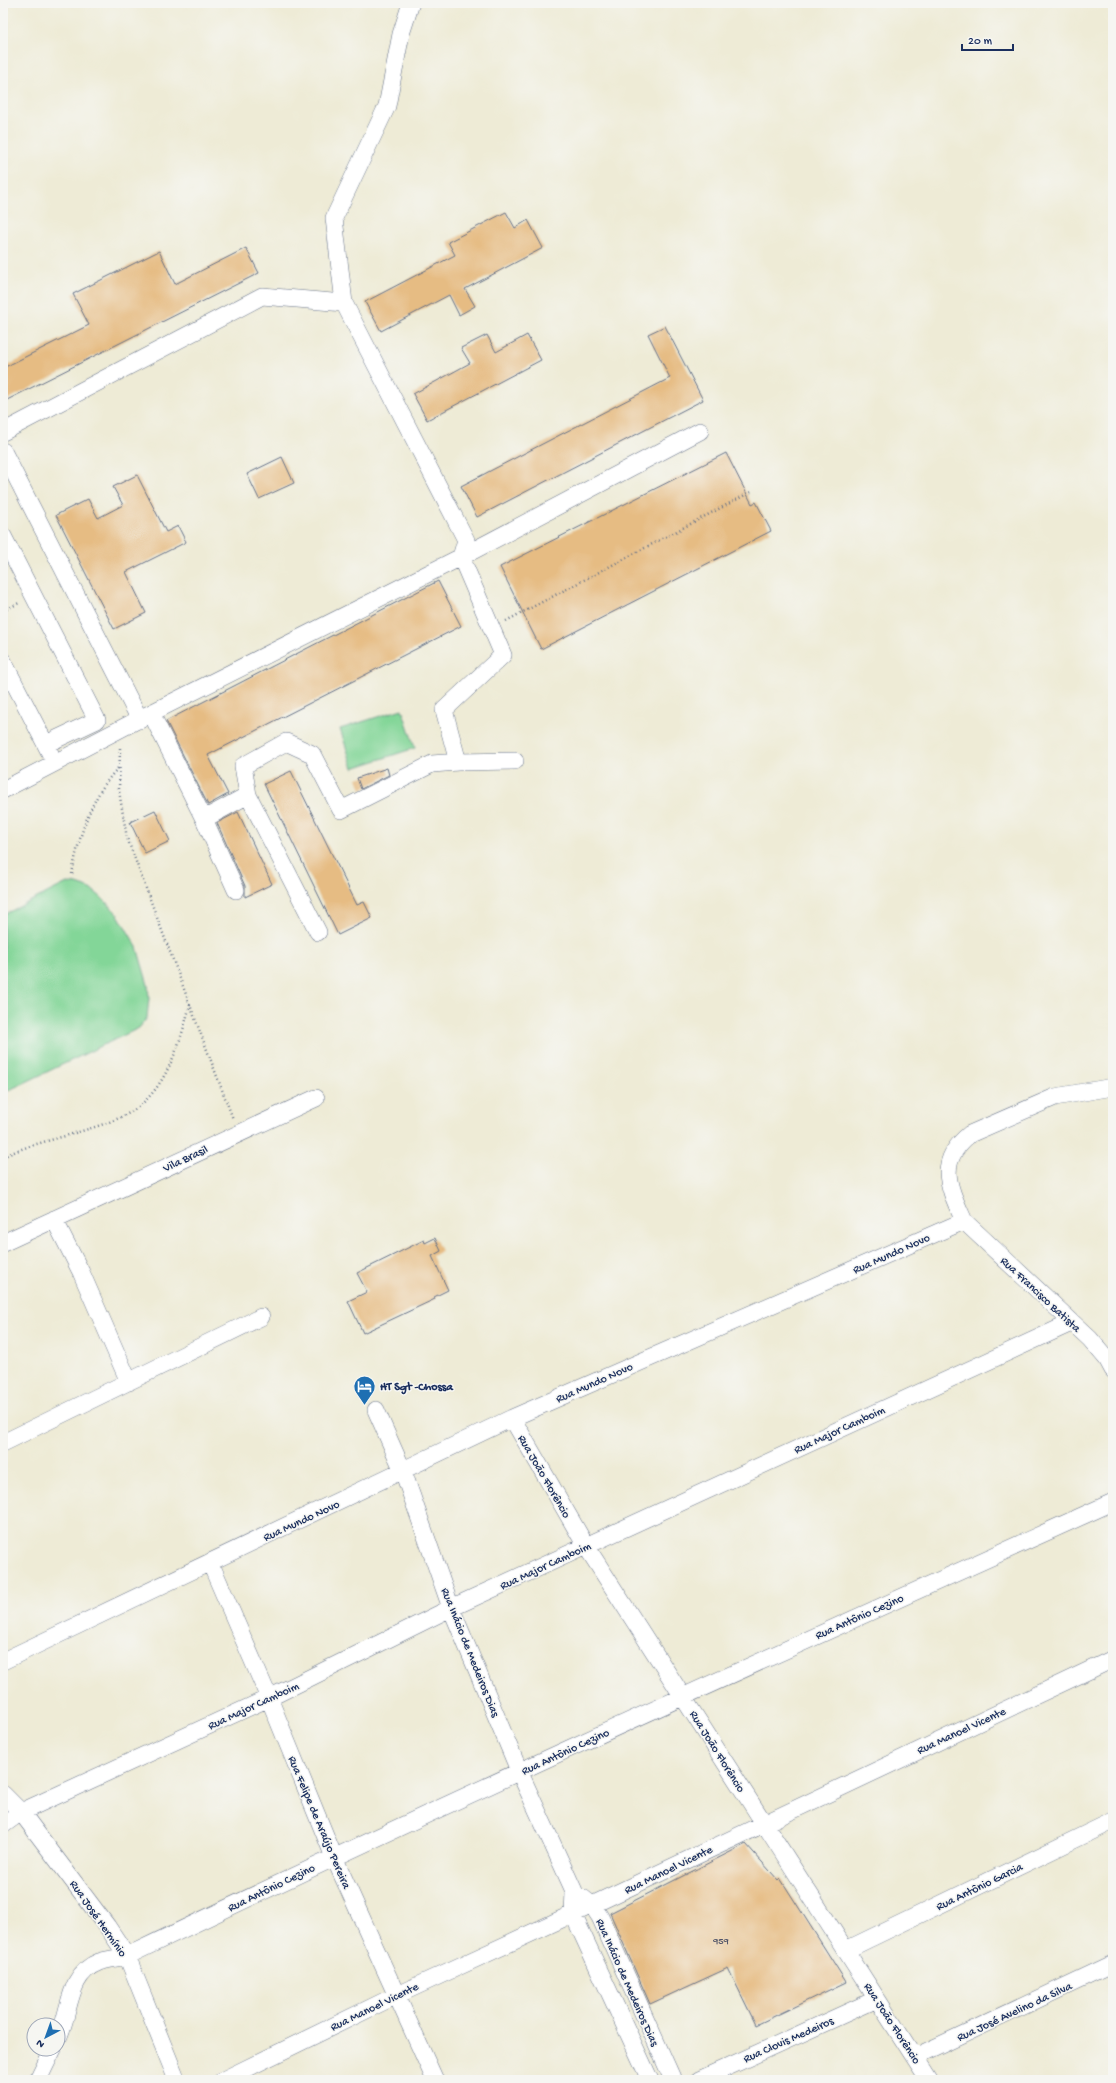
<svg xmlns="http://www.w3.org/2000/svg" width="1116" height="2083" font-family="'Gochi Hand',sans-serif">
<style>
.green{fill:#83d698;stroke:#4f827b}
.building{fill:#e6bc83}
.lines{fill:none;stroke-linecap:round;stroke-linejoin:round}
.minor-casing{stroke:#657188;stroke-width:18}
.path{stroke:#657188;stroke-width:2.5;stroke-dasharray:1 3;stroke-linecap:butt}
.minor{stroke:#fff;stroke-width:17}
.labels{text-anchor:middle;stroke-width:3;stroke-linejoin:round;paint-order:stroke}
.number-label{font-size:10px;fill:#4e5267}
.street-label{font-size:12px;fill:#1b2f5e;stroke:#f6f6f2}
.poi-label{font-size:12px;font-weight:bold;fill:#1b2f5e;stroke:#f6f6f2;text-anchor:start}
</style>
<rect width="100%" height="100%" fill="#f6f6f2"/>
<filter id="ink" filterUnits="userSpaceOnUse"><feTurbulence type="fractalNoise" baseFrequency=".025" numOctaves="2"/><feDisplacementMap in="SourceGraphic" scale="8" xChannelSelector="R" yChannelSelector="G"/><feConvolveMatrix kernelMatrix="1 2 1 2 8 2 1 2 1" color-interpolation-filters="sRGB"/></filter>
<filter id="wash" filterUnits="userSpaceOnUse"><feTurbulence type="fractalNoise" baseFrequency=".012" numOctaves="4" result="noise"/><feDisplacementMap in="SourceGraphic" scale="16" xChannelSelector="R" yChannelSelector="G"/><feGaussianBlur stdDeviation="0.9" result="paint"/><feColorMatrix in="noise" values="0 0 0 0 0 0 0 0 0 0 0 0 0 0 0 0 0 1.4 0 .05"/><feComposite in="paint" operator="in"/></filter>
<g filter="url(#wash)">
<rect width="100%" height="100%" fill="#eeebd6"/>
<path class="green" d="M402,709L415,748L353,768L340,729Z
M67,883L77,884L91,889L101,897L117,913L137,947L148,985L149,998L147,1018L139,1028L3,1093V915Z"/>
<g id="blocks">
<path class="building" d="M506,212L515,228L528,220L543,248L465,289L475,306L459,315L449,295L381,331L365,302L455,255L448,242Z
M246,248L259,273L3,402V368L89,325L73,294L159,251L175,284Z
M665,326L703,400L477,517L461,486L670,378L648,334Z
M487,335L496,352L527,335L541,360L427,420L413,394L470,363L461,348Z
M726,453L752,504L756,502L771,531L541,649L500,567Z
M282,457L294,483L259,499L247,474Z
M137,475L166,532L178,526L186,542L126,572L146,613L114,629L56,515L88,499L98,518L123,505L113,487Z
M438,581L461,626L208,755L228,794L208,805L166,721Z
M387,768L389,775L361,789L357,778Z
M291,771L357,905L364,902L372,918L338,935L264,784Z
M155,810L170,841L145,853L130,822Z
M238,812L272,884L245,897V886L217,823Z
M435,1238L441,1251L432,1256L448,1290L434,1297L435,1299L363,1333L348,1301L367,1292L357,1273L424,1240L425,1243Z
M746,1844L778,1880L780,1878L846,1982L756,2025L728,1968L650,2004L610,1913Z"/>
</g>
</g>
<g filter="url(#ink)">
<use href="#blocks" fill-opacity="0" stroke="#657188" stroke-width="1"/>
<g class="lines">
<defs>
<path id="minor" d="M344,303L334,218L387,106L401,34L411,3
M3,432L262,296L344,303L466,540L461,557L151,713L3,790
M3,451L140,720
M3,536L97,720L46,744
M3,661L50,753
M151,713L204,819L236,890
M458,762L515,761
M204,819L248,795
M318,932L248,795L243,766L286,742L312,754L341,810L432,764L458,762L444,710L503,655L461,557L700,431
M54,1219L81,1272L129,1382
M964,1221L1090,1339L1107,1359L1113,1370
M3,1243L316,1098
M376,1410L403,1471L451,1608L520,1773L574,1891L573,1914L650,2080
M512,1418L586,1546L929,2080
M3,1443L261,1317
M210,1562L269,1698L334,1857L435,2080
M3,1661L512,1418L964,1221C949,1187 935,1162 970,1134L1055,1097L1113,1087
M3,1794L21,1812L107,1926L127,1956L177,2080
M3,1825L21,1812L269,1698L451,1608L1071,1323
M583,1898L592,1905L600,1917L673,2080
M846,1950L1113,1821
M58,2038C71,2012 67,1974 99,1962C108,1959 118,1958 127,1956C453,1799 783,1651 1113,1502
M915,2057L1113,1964
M38,2080L53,2049
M223,2080L397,1995L592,1905L1113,1659
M699,2080L877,1999"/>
</defs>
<use href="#minor" class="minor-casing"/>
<path class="path" d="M3,611L19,603
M506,621L751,492
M120,748L119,791L127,838L233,1119
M72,874C79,835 91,796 119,767
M3,1157C25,1146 48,1141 72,1134C91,1128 111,1123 129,1113C166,1092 180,1043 190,1005"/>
<use href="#minor" class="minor"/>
</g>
</g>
<defs>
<symbol id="hotel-pin" viewBox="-11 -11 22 30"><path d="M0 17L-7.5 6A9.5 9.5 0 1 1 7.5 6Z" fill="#1f6fb2" stroke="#f6f6f2"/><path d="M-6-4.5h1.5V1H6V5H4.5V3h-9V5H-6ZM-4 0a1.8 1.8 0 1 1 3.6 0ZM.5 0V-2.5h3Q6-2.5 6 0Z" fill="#fff"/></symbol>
</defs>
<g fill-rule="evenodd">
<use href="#hotel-pin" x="352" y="1374" width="25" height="34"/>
</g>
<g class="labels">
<g class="number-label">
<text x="721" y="1944">959</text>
</g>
<g class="street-label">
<text transform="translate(185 1158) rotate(-25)" y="4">Vila Brasil</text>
<text transform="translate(891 1253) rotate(-24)" y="4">Rua Mundo Novo</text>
<text transform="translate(1041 1294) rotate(43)" y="4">Rua Francisco Batista</text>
<text transform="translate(594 1382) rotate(-24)" y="4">Rua Mundo Novo</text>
<text transform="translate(839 1429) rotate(-25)" y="4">Rua Major Camboim</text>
<text transform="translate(545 1476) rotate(60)" y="4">Rua João Florêncio</text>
<text transform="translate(301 1520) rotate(-25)" y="4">Rua Mundo Novo</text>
<text transform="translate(545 1565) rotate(-25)" y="4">Rua Major Camboim</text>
<text transform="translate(859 1616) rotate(-24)" y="4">Rua Antônio Cezino</text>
<text transform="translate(471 1652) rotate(68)" y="4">Rua Inácio de Medeiros Dias</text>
<text transform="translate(253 1705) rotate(-25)" y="4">Rua Major Camboim</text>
<text transform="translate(961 1730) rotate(-25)" y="4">Rua Manoel Vicente</text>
<text transform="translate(565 1751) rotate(-25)" y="4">Rua Antônio Cezino</text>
<text transform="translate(718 1751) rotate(58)" y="4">Rua João Florêncio</text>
<text transform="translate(320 1822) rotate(67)" y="4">Rua Felipe de Araújo Pereira</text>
<text transform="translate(668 1869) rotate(-26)" y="4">Rua Manoel Vicente</text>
<text transform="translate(979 1886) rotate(-26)" y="4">Rua Antônio Garcia</text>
<text transform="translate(271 1887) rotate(-26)" y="4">Rua Antônio Cezino</text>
<text transform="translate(99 1918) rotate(55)" y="4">Rua José Hermínio</text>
<text transform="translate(628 1982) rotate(66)" y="4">Rua Inácio de Medeiros Dias</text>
<text transform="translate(374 2006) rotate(-26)" y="4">Rua Manoel Vicente</text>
<text transform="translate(1014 2011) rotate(-25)" y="4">Rua José Avelino da Silva</text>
<text transform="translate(893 2023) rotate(57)" y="4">Rua João Florêncio</text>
<text transform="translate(788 2039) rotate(-24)" y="4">Rua Clovis Medeiros</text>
</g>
<g class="poi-label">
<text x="380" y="1390">HT Sgt -Chossa</text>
</g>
</g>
<rect width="1116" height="2083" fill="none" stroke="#f6f6f2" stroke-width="16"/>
<g transform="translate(46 2037) rotate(221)"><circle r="19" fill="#f6f6f2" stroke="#9ea6b7"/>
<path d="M0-3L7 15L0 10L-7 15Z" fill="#1f6fb2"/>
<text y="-6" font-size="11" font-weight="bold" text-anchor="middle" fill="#1b2f5e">N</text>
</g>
<path d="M962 44v6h51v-6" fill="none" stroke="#1b2f5e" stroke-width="2"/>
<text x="968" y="44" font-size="12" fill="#1b2f5e" stroke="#f6f6f2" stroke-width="3" paint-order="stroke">20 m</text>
</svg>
